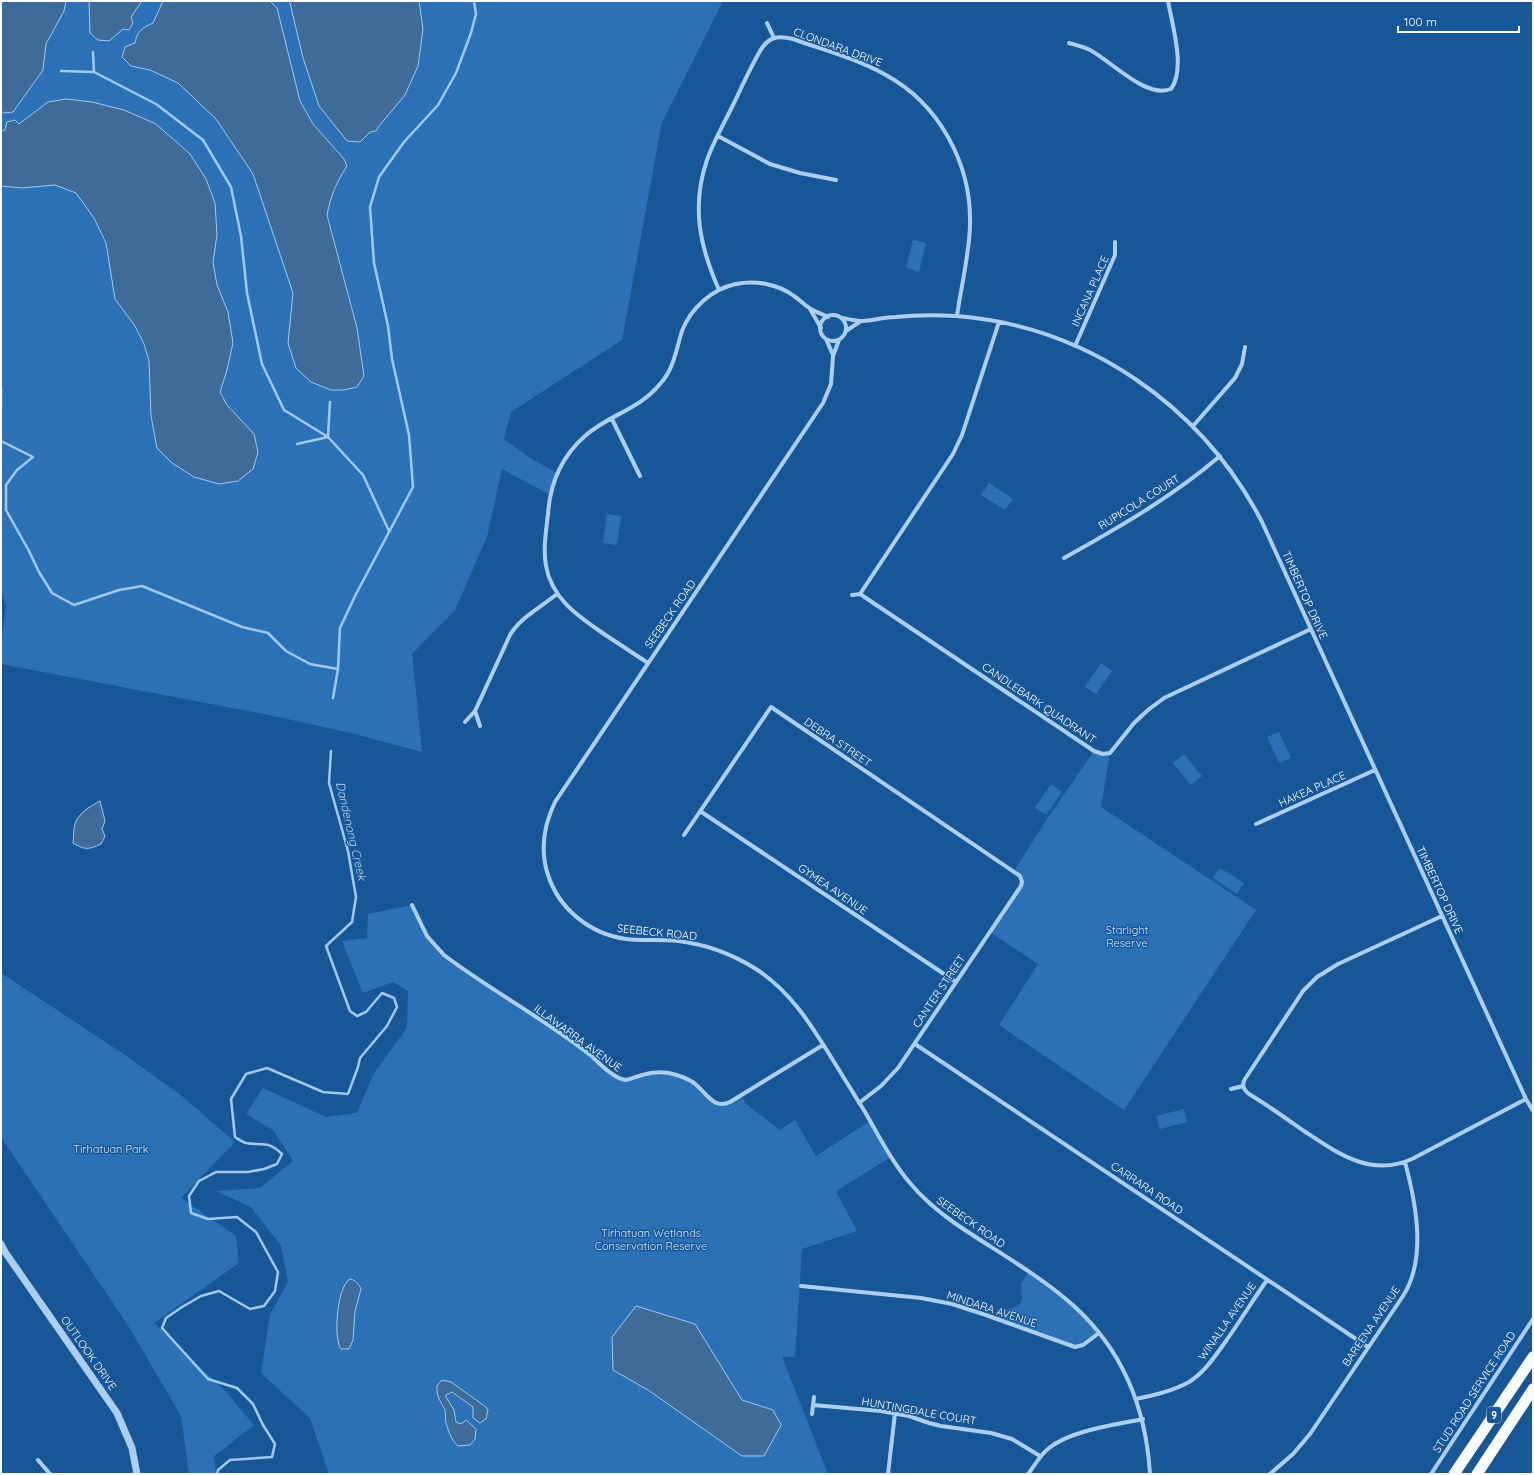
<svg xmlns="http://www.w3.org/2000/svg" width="1534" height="1475" font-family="Quicksand,sans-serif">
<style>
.green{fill:#2c71b6}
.water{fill:#3f6b99;stroke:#9fcaf3}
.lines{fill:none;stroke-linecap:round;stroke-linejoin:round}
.stream{stroke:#9fcaf3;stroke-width:2.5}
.minor{stroke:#accff1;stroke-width:4}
.tertiary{stroke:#accff1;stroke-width:7}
.trunk{stroke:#fafcff;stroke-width:11}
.labels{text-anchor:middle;stroke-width:3;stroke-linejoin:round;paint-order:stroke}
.shield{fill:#185797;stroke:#bacde0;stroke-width:1}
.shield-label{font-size:10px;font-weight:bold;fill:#fff}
.street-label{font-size:11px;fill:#fff;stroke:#185797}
.park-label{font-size:11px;fill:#d3e8fc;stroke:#185797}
.water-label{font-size:12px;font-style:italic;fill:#b8d8f7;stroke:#185797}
</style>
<rect width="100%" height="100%" fill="#185797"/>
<path class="green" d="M1,1H723L662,122L622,340L511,412L504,439L530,458L557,473L550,495L502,469L487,537L455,610L412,654L422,752L351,733L269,715L1,664V645L6,607L1,587Z
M913,240L926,243L919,272L906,268Z
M989,483L1013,499L1005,510L981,495Z
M607,514L621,516L617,545L603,543Z
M1101,663L1112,671L1096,694L1085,687Z
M1279,732L1291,758L1279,763L1267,737Z
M1094,751L1099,753H1110L1101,807L1256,910L1124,1110L999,1025L1038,964L990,932L1022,882L1014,871L1045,822Z
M1184,754L1202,776L1191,785L1173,763Z
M1051,784L1062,792L1046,815L1035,808Z
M1220,868L1244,883L1237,894L1213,878Z
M412,905L420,923L437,949L585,1051L622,1080L657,1072L683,1077L719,1104L741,1095L745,1103L780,1130L795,1120L816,1156L870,1121L891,1157L836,1191L857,1231L802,1249L795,1357H782L828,1474H329L310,1418L261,1373L270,1314L288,1282L281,1246L251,1207L216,1191L260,1188L293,1161L273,1130L246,1114L263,1088L326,1117L357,1113L374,1073L407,1028L408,991L393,982L363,993L342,941L367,938L368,914Z
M1,973L125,1055L182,1096L235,1142L181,1198L236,1236L239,1263L154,1323L226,1392L254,1425L214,1456L216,1474H189L181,1416L127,1324L1,1137Z
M1184,1109L1187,1122L1160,1129L1156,1116Z
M1028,1273L1074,1307L1099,1333L1078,1347L998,1319L1001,1310L1013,1308L1019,1305L1022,1299L1021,1283Z"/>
<path class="water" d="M1,1H66L64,11L46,44L43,70L13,112L4,113L1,111Z
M89,1H142L131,17L133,23L129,30L123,29L109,41L98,40L90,33Z
M163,1H270L277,8L300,101L313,124L344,159L347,166C336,183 331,195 327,215L357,328L364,376L357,387L344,390H331L311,382L296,368L288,343L293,293L253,174L216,119L178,83L150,70L131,66L122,57L125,47L135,43C137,31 142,28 153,23Z
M288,1H419L423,29L418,66L405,95L379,126L376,131L370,132L360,142L347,141L319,106L303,58L290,3Z
M66,99L92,102L124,110L156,124L190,154L206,179L215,203L217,235L213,262L217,285L228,312L233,343L227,370L220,392L227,405L254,434L258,452L253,469L238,481L219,484L194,477L172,463L157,448L151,416L149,361L144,344L135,326L115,299L106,243L94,218L76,193L55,185L22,188L1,186V131L5,130L7,122L15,120L19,124L48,102Z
M100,801L105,821L102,829L105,836L101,844C88,850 85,850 73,843C74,837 73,830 75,824C78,813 91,806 100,801Z
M350,1279C355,1280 359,1284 361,1289L355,1311L353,1340L349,1349H341C333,1338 337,1286 350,1279Z
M636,1306L695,1324L742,1400L773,1410L781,1425L764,1456H742L648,1390L613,1370L612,1337Z
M442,1380L451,1382L486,1407L488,1410L486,1419L480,1423L473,1418V1407L452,1392L446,1395V1397L454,1410L456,1422L461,1424L466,1420L476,1429L475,1439L470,1445L458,1446C451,1440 449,1432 446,1423C445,1419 446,1415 445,1410C441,1402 436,1396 437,1386Z"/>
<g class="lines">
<path class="stream" d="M93,52L94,72
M61,71L94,72L156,104L203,140L231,187L241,236L247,293L262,364L284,410L328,437L363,475L389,531
M1,388V409
M1,441L33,457L17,470L6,485V510L29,551L39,572L52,593L74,605L119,590L142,586L242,627L268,633L286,651L310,664L338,669L333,698
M297,444L328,437L330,402
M338,669L340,628L356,594L413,487L409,435L392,359L388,326L374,263L370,207L379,177L404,142L438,105L456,73L471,33L476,14L474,1
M217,1474L218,1470L230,1460L272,1457L275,1444L263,1425L253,1404L237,1388L208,1379L162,1328L166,1318L182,1307L201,1296L219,1291L250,1309L264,1306L275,1291L278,1272L256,1232L237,1217L208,1219L191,1213L189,1196L199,1181L216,1172H248L264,1169L277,1164L282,1154C267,1140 263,1146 246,1143C242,1142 238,1139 235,1137L231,1099L246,1074L267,1068L323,1092L348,1094L358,1067L360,1058L387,1026L397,1007L394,998L382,993L366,1012L357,1016L350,1011L326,946L352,922L356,897L348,851L329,783L331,751"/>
<path class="minor" d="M767,23L774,38
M1069,43C1076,45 1084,47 1090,50C1111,61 1146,99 1171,89C1186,69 1172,24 1168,1
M718,136L770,164L800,173L836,180
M719,290C700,247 691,207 707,160C713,143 722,127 730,111C740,91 749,70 760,51C768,37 778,35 793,39C824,50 855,58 884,74C939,103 972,164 970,226C969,256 961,287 957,316
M810,309L821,328
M820 328a13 13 0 1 1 26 0a13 13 0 1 1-26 0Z
M842,318C848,319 856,321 863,321C874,320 885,317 896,317C916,315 936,315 956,316C1087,326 1202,406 1262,522L1526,1099L1533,1111
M999,322L962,435L953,454L860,594L1094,751L1103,754L1110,753L1134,723L1148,710L1164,698L1311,629
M846,331L861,321
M826,339L833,355
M839,340L833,356L831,384L823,403L555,802C544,825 540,851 548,875C559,909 590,934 626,939C643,941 660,939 678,941C705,944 732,954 756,969C790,991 810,1023 831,1057C842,1075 854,1094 865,1112C879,1136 892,1162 910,1183C923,1199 939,1212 956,1224C994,1250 1041,1276 1075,1307C1124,1352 1146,1409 1150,1474
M1075,346L1115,255V242
M612,419L640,476
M1193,426L1235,378L1242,364L1245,347
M1064,558C1118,528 1172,497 1220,456
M852,595L860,594
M648,663C633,653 619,644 604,634C578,616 552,599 546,566C543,549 546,531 548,514C550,484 561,457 585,436C608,415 639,410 660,384C674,369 676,350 682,331C691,308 712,289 736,284C755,280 778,284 794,296C800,300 805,306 811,309C816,312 822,314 828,317
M475,711L480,726
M465,722L475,711L510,635C521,617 541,607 557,594
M700,811L956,982
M1256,824L1375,770
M684,835L771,707L1020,876L1022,882L1021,886L898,1068L881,1086L859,1103
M412,905L427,936L444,955C490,990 543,1018 589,1054C599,1062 612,1078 626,1080C640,1076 653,1070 669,1073C678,1075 687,1078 694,1083C706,1092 713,1110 730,1102L823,1045
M1442,916L1338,964L1317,977L1303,991L1245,1079C1241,1085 1244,1090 1249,1094C1269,1106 1288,1120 1307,1133C1340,1155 1372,1177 1412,1159L1526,1099
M915,1044L1368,1347
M1231,1089L1243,1086
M801,1286L921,1298L952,1304L986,1315L1075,1347L1083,1345L1099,1333
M1136,1399C1154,1395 1173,1391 1189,1382C1205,1372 1215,1356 1226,1341C1240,1321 1253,1300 1267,1280
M813,1405L881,1411L909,1416L929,1423L941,1426L991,1433L1012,1439L1040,1456
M812,1414L814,1397
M38,1460L50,1474
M888,1474L895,1413
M1028,1474C1035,1465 1040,1455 1049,1448C1072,1430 1115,1425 1143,1419
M1270,1474L1293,1454L1310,1434L1403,1296C1427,1259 1416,1203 1405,1162
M1431,1474L1533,1319"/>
<path class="tertiary" d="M1,1244L5,1252L117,1413L132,1448L137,1474"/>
<path class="trunk" d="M1454,1474L1533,1357
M1477,1474L1533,1389"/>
</g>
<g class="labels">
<rect class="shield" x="1487" y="1407" width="14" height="16" rx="3"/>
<g class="shield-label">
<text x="1494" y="1419">9</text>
</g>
<g class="street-label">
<text transform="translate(838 47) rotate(20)" y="4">CLONDARA DRIVE</text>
<text transform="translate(1090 291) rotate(-66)" y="4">INCANA PLACE</text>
<text transform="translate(1139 502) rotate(-32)" y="4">RUPICOLA COURT</text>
<text transform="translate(1305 595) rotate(66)" y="4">TIMBERTOP DRIVE</text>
<text transform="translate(670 614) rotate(-55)" y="4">SEEBECK ROAD</text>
<text transform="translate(1039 703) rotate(34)" y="4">CANDLEBARK QUADRANT</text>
<text transform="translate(838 742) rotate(34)" y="4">DEBRA STREET</text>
<text transform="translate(1312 789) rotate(-24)" y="4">HAKEA PLACE</text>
<text transform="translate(833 889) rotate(34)" y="4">GYMEA AVENUE</text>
<text transform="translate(1440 890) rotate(65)" y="4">TIMBERTOP DRIVE</text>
<text transform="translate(657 932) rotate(6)" y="4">SEEBECK ROAD</text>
<text transform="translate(939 991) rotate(-56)" y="4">CANTER STREET</text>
<text transform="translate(578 1038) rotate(36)" y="4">ILLAWARRA AVENUE</text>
<text transform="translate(1147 1188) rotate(34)" y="4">CARRARA ROAD</text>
<text transform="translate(971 1222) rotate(35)" y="4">SEEBECK ROAD</text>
<text transform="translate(992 1309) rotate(18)" y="4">MINDARA AVENUE</text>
<text transform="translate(1227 1321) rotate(-55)" y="4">WINALLA AVENUE</text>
<text transform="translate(1371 1326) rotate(-56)" y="4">BAREENA AVENUE</text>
<text transform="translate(89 1353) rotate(55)" y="4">OUTLOOK DRIVE</text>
<text transform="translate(1474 1392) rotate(-57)" y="4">STUD ROAD SERVICE ROAD</text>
<text transform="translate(919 1411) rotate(10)" y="4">HUNTINGDALE COURT</text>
</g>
<g class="park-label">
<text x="1127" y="934">Starlight<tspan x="1127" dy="13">Reserve</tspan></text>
<text x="111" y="1153">Tirhatuan Park</text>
<text x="651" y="1237">Tirhatuan Wetlands<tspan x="651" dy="13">Conservation Reserve</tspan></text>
</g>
<g class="water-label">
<text transform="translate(351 831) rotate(77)" y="4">Dandenong Creek</text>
</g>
</g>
<rect width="1534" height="1475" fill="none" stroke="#ffffff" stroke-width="4"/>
<path d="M1398 26v6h121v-6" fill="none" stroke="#ffffff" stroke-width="2"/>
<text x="1404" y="26" font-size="12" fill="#ffffff" stroke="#185797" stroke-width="3" paint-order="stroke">100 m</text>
</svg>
